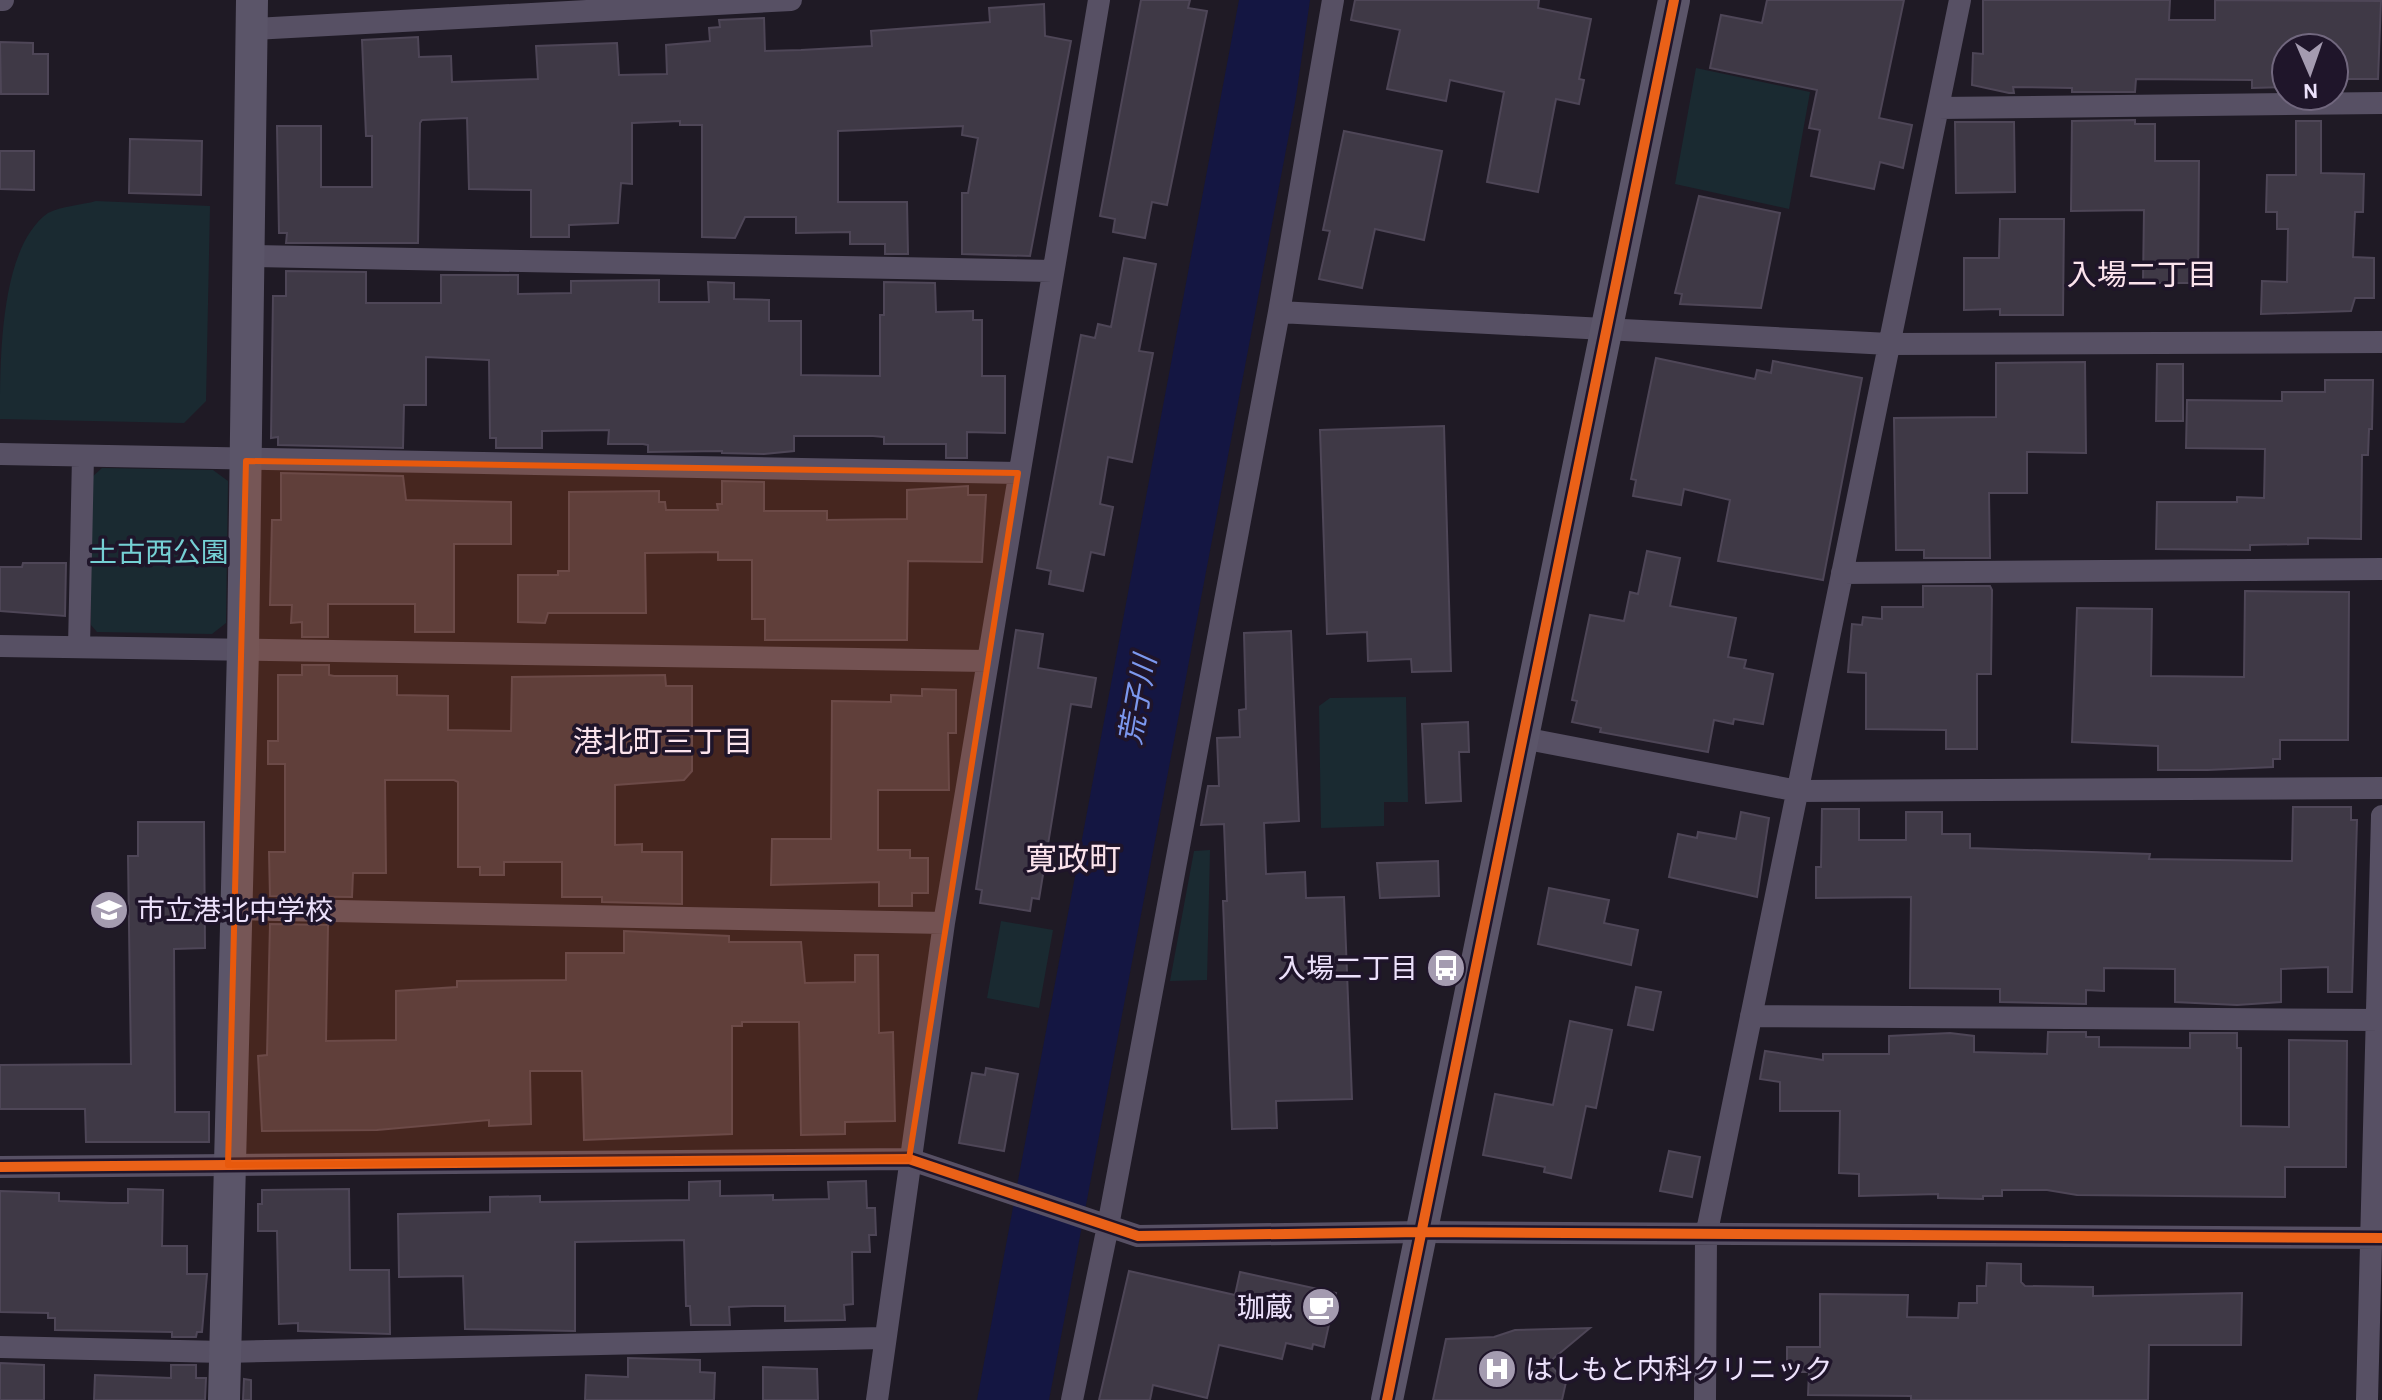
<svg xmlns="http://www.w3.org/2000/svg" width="2382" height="1400" font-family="'Alegreya Sans','Noto Sans JP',sans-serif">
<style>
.green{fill:#1a2a31}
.water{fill:#141642}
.building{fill:#3f3946;stroke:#4e4657;stroke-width:2}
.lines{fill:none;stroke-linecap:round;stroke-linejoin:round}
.street{stroke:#575064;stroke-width:22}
.secondary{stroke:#5b5569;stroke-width:32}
.cycleway-casing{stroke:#1f152a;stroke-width:15}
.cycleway{stroke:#ea6118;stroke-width:10}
.marked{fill:#e8590c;fill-opacity:0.2;stroke:#e8590c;stroke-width:6;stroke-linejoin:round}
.labels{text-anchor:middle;stroke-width:7;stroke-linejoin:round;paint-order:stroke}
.park-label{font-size:28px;fill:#75d0d4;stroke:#1f152a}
.poi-label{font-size:28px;fill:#ece1fb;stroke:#1f152a;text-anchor:start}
.neighbourhood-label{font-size:30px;fill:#fbe3ec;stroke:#1f152a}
.water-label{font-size:30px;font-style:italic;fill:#7c98ee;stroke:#1f152a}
.quarter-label{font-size:32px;fill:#fbe3ec;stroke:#1f152a}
</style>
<rect width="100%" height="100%" fill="#1f1a25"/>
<path class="green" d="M1696,68L1810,92L1789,209L1675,184Z
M96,201L210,206L206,401L184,423L0,419C0,357 0,247 48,213C61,206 82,205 96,201Z
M102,468L213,470L228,481L226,623L212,634L97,632L91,625V478Z
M1406,697L1408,802H1384V826L1321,828L1319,706L1330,698Z
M1210,850L1207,980L1170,981L1194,851Z
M1001,921L1053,930L1039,1008L987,998Z"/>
<path class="water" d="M1239,0H1310L1296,97L1049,1400H977Z"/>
<path class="building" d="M1141,0H1190L1188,8L1207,11L1167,205L1152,202L1145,238L1113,232L1115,219L1100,216Z
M1355,0H1539L1538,8L1591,19L1579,79L1584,80L1579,104L1556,99L1538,192L1487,182L1504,92L1450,80L1446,101L1387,89L1400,30L1351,20Z
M1767,0H1904L1879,118L1912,125L1903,168L1880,162L1874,189L1811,176L1820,130L1809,128L1817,90L1710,68L1721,15L1762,23Z
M1983,0H2170L2169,20H2215V0L2381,1L2378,79H2342V75H2334V48H2286V87L2252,88V80L2136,79L2135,92H2072V88L2013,87L2014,93H2009L1972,85L1973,53L1983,54Z
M1044,4L1045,36L1071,41L1030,256L962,254V193H968L978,138L962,135L963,126L838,131V202H907L908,254H885V244H850V232L796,233V217H745L735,238L702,237V125H680V121L632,123V184L621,183L618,223L569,225V237H531V190L469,189L467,118L422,120L420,123L418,243H286L287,233H279L277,126H321V187H372V136H366L362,40L418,37L419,57L451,56L452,82L538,79L536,46L617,43L619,75L667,74L666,45L710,41L709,28L720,27L719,20L764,18L765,51L801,50L872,46L871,31L990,22L989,8Z
M0,42L33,43V54H48V94H1Z
M2135,120V124H2155V161H2199L2198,283H2143L2144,210L2071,211L2072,121Z
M2296,121H2321V173L2364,174L2363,212H2355L2353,257L2374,258V298H2355L2351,311L2261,314L2262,281L2287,282L2288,229H2277V212H2266L2267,175H2296Z
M1955,122H2014L2015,192L1956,193Z
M1344,131L1442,151L1424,240L1375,229L1362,288L1319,279L1330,231L1323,230Z
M130,139L202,141L201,195L129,193Z
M0,151H34V190L0,189Z
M1699,196L1780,213L1761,308L1680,304L1682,294L1675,293Z
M2000,219H2064L2063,315H2000V309L1964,310V258H1999Z
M1124,258L1156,264L1139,351L1153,353L1132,462L1108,457L1100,504L1113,507L1104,555L1091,552L1083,591L1049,584L1051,571L1037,568L1081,335L1095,338L1098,324L1111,327Z
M286,271L366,272V303H441V275H518V294L571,293V281L659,280V302H709L708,282L734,283V299L769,300V321H801V375L880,376V315H884V282L935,283L936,312L973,311V320H982V376H1005V433L967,432V458H946V444H884V437L873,436H794V451L764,454L722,453V451L648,452V445L643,444H608L609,430L542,431V448H496V438H490L489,360L426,357V405H404L403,448L278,445V437L271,438L273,296H286Z
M1656,358L1755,379L1757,370L1771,373L1773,361L1862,378L1823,580L1718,561L1730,500L1684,489L1681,505L1633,496L1636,480L1631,479Z
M2085,362L2086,453L2027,452V493H1989L1990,558H1924V550H1896L1894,418L1996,417V363Z
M2157,364H2183V421H2156Z
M2325,380H2373L2372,429H2369L2368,455H2362L2361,539L2308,538V544L2250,545V550L2156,549L2157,502H2237V497L2264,498L2265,449L2186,448L2187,400L2282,401V392H2325Z
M1444,426L1451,671L1412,672L1411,659L1368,661L1367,632L1327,634L1320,430Z
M281,473L403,476L406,500L511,502V544H454V632H415V604H328V637H302V622L291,623L292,605H270L272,520H281Z
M722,481L764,482V511H827V520L907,519V490L968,486V495H986L982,562L908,561L907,640H765V619H752V560H718V552L645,553L646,613H548L545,623L518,622V575H558V571H569V492L659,491V502H665L666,510H718L717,504H722Z
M1647,551L1680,558L1670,606L1736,618L1728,657L1746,660L1744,668L1773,674L1763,724L1734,719L1733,724L1714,720L1708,752L1600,732L1601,728L1572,722L1577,701L1572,700L1590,615L1624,621L1630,592L1638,594Z
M23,563H66L65,616L0,611V567H22Z
M1923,586H1990L1992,590L1991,674H1977V749H1946V730L1866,729V673L1848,672L1852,624L1862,625L1863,617L1882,619V607H1923Z
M2245,591L2349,592L2348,740H2280V759H2273V767L2208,770H2158V746L2072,742L2077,608L2152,609L2151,676L2244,677Z
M1016,630L1043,634L1038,668L1096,678L1091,707L1071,704L1039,899L1032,898L1030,911L980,903L982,890L976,889Z
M1291,631L1299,821L1264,823L1266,874L1305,872L1306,898L1344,897L1352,1099L1276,1101L1277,1128L1232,1129L1223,901H1227L1224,824L1201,825L1208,786H1219L1217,738L1240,737L1239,710L1246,709L1244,633Z
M302,665H329V675L334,676H397V695L448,696V730L511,731L512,677L665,675L666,686H692V771L684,780L615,785V845L642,844V852H682V904L602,902V897H562V862H504V875H480V867H458V782L454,780H385L386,873H353L352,897L270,896L269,852H285V764H268V741H278V675H302Z
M922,689L956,690V733H948L949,790H878V850H910V858H928V893H912V906H879V882L771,885L772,839H831L832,701L891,702V695L922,696Z
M1468,722L1469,752H1459L1461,801L1426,803L1422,724Z
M2293,807H2351V820H2357L2352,992H2328V967L2281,969V1002L2237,1005L2175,1002V969L2104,968V991L2086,990V1004L2000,1002V989L1910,988L1911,897L1816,898V867H1821L1822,809H1859V840H1906V812H1942V834H1970V848L2150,854L2149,859L2292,861Z
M1741,812L1769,818L1757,897L1669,877L1678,834L1697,838L1698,832L1736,839Z
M138,822H204L205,948L174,949L175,1112H209V1142H86L85,1109H0V1065L131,1064L128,856H138Z
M1438,861L1439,896L1380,898L1377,863Z
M1549,888L1609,900L1604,923L1638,930L1631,965L1538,944Z
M270,924L328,925L326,1041L396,1040V991L457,987V981L566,980V953H624V931L729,936V942H801L805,983L855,982V955H878L879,1033L893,1032L895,1121L845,1122V1134L801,1135L799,1022H742V1026H732V1134L584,1140L582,1071H530L531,1124L489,1126V1120L377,1130L262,1131L258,1056L267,1055Z
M1636,987L1661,992L1653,1030L1628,1025Z
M1570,1021L1612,1030L1596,1108L1586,1106L1571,1178L1544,1172L1545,1167L1483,1155L1495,1094L1553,1105Z
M2048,1032H2086V1037H2099V1047L2190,1048V1033H2237V1048H2241V1126L2289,1127V1040L2347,1041L2346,1167H2285V1197L2077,1195L2047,1190H2002V1196H1983V1199L1938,1198V1194L1859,1196V1174L1839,1173L1840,1111H1780V1082L1760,1079L1765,1051L1823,1060V1054H1889V1036L1950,1033L1974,1036V1052L2047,1054Z
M986,1068L1018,1074L1004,1151L959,1143L972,1073L985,1075Z
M1669,1151L1700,1157L1692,1197L1660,1191Z
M720,1181V1196L773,1195V1200L829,1199L828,1182L866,1181L867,1208H875L876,1235H869L870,1252H852L853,1304L844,1305L845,1320L785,1321V1306H753L729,1307L730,1325H691L690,1306H686L684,1240L575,1242V1331L465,1329L463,1276L399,1277L398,1214L490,1212V1197L540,1196V1202L689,1200V1182Z
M128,1189L163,1190L162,1246H187V1274H207L202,1332H197L196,1337H172V1332L55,1330V1318H48V1313L0,1312V1191L59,1193V1201L112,1203H128Z
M349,1189L350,1270H389L390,1334L298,1331V1323L279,1324L277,1231H258V1204H262V1190Z
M1987,1263L2021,1264V1282L2025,1286L2093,1287V1296L2242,1293L2241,1345H2149L2148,1400H1911V1396L1808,1395L1809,1372H1787V1347H1820V1294L1908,1295L1907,1317L1958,1318L1959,1303H1977V1286H1986Z
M1129,1271L1235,1295L1240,1272L1336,1293L1324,1347L1313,1344L1312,1349L1286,1343L1282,1359L1219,1345L1207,1398L1153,1385L1150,1400H1099Z
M1590,1328L1548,1363L1566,1382L1562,1400H1433L1446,1339L1494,1337L1515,1330Z
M628,1358L700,1360V1372L715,1373L714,1400H585L586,1375L628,1377Z
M0,1363L44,1365V1400H0Z
M171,1365H196V1378H206L205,1400H94L95,1375L171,1378Z
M763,1367L817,1369L818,1400H763Z
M244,1379L251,1380V1400H243Z"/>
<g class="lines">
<path class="street" d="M0,0H3
M252,29L791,0
M1938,108L2382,103
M249,256L1052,271
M1279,312L1889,344L2382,342
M0,454L1018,473
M1842,573L2382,569
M0,646L987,661
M79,647L83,456
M1523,738L1798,791L2382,788
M235,909L944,923
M1751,1016L2382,1020
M0,1167L909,1159L1138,1236L1422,1232L2382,1238
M0,1347L224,1352L884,1338
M877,1400L944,923L1099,0
M1072,1400L1108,1226L1279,312L1333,0
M1705,1400L1706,1236L1960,0
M2367,1400L2382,816"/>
<path class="secondary" d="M224,1400L243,650L252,0
M1387,1400L1674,0"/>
<defs>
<path id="cycleway" d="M0,1167L909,1159L1138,1236L1422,1232L2382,1238
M1387,1400L1674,0"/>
</defs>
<use href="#cycleway" class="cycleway-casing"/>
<use href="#cycleway" class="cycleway"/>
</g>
<path class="marked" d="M246,461L1018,473L909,1159L228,1165Z"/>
<defs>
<symbol id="school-disc" viewBox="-11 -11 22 22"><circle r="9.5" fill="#a49bb0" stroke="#1f152a"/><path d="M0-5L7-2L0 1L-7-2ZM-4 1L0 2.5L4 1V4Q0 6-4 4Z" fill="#fff"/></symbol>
<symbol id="bus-disc" viewBox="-11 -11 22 22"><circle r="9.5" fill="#a49bb0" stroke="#1f152a"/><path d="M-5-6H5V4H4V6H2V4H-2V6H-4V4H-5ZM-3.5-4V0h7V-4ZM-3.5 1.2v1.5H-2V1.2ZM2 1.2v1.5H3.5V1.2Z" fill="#fff"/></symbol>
<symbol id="cafe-disc" viewBox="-11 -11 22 22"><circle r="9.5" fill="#a49bb0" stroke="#1f152a"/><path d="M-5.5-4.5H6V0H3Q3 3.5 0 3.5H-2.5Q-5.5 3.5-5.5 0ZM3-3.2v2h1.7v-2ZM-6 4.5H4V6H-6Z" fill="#fff"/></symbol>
<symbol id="hospital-disc" viewBox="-11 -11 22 22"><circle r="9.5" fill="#a49bb0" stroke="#1f152a"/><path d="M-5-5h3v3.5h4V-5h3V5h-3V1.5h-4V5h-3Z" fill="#fff"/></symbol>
</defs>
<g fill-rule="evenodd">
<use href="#school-disc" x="87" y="888" width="44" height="44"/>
<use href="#bus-disc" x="1424" y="946" width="44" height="44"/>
<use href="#cafe-disc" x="1299" y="1285" width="44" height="44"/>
<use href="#hospital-disc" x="1475" y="1347" width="44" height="44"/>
</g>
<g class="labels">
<g class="park-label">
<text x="159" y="562">土古西公園</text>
</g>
<g class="poi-label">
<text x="137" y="920">市立港北中学校</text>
<text x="1418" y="978" text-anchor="end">入場二丁目</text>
<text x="1293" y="1317" text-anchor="end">珈蔵</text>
<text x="1525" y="1379">はしもと内科クリニック</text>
</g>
<g class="neighbourhood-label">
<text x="2142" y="285">入場二丁目</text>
<text x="663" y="752">港北町三丁目</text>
</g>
<g class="water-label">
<text transform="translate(1138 700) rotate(-80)" y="10">荒子川</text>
</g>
<g class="quarter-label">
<text x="1073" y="870">寛政町</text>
</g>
</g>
<g transform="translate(2310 72) rotate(178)"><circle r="38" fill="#1f152a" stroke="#71677e" stroke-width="2"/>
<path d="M0-6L14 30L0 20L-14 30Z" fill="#a49bb0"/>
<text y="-12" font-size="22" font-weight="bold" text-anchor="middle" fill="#ece1fb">N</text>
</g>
</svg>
